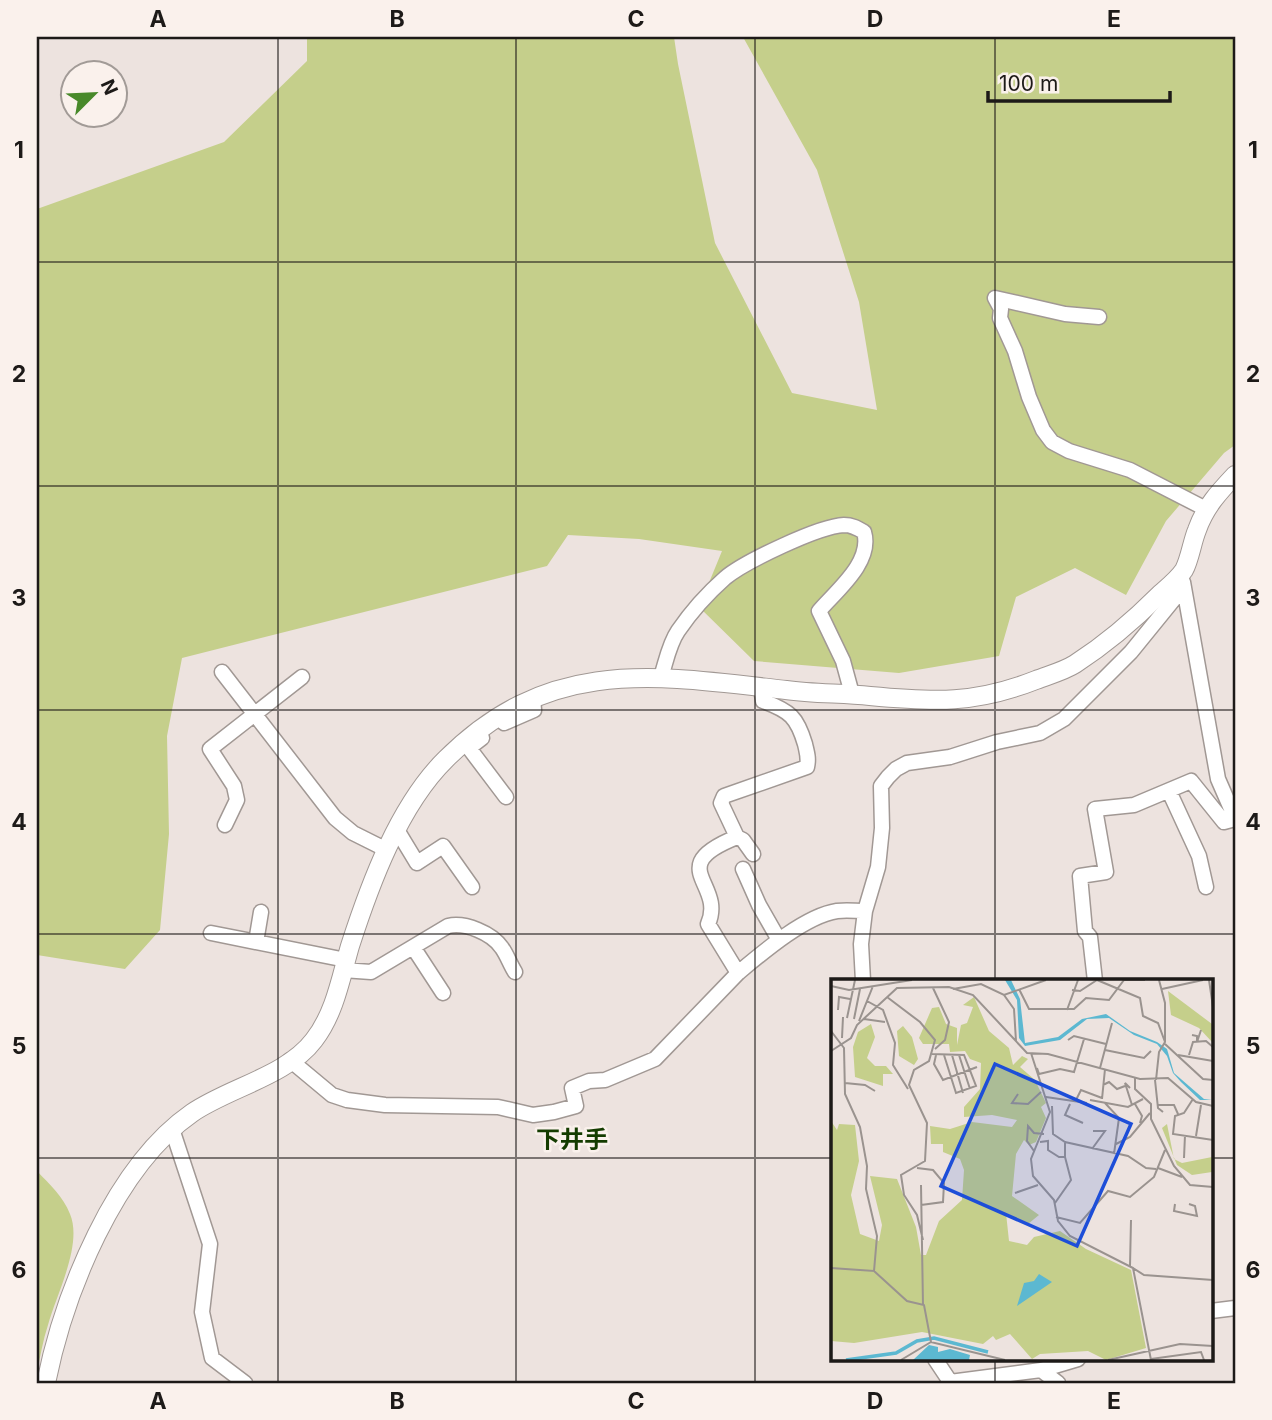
<svg xmlns="http://www.w3.org/2000/svg" width="1272" height="1420" font-family="Inter,'Noto Sans JP',sans-serif">
<style>
.green{fill:#c5cf8b}
.lines{fill:none;stroke-linecap:round;stroke-linejoin:round}
.minor-casing{stroke:#a19894;stroke-width:17}
.tertiary-casing{stroke:#a19894;stroke-width:20}
.minor{stroke:#fff;stroke-width:14}
.tertiary{stroke:#fff;stroke-width:18}
.grid{fill:none;stroke:#1d1a18;stroke-width:2;stroke-opacity:0.55}
.labels{text-anchor:middle;stroke-width:5;stroke-linejoin:round;paint-order:stroke}
.quarter-label{font-size:24px;font-weight:bold;fill:#143c00;stroke:#faf1ec}
.inset-river{fill:none;stroke:#5cb8d1;stroke-width:3.5}
.inset-road{fill:none;stroke:#9a938f;stroke-width:2}
.view{fill:#1d4ed8;fill-opacity:0.15;stroke:#1d4ed8;stroke-width:3.5}
.inset-edge{fill:none;stroke:#1d1a18;stroke-width:3.5}
.neatline{fill:none;stroke:#1d1a18;stroke-width:2.5}
.grid-label{font-size:23px;text-anchor:middle;font-weight:bold;fill:#1d1a18}
</style>
<rect width="100%" height="100%" fill="#ede3df"/>
<path class="green" d="M307,37H674L678,64L715,243L792,393L877,410L859,302L817,170L743,37H1235V445L1224,453L1166,521L1126,595L1075,568L1016,597L999,656L899,673L754,661L699,607L722,551L639,539L568,535L547,566L182,658L167,736L169,834L160,930L125,969L37,955V209L224,142L307,61Z
M37,1171C50,1185 63,1196 70,1214C83,1245 56,1295 48,1325C43,1340 40,1357 37,1373Z"/>
<g class="lines">
<defs>
<path id="minor" d="M1099,317L1065,314L995,298L1001,309L1000,318L1015,351L1029,397L1043,430L1052,442L1069,451L1130,470L1206,509
M1183,582L1218,779L1235,818
M222,672L335,818L353,833L385,849
M661,677C666,662 669,644 678,631C691,612 708,593 725,578C744,562 819,526 844,525C852,525 857,528 864,532C873,562 836,591 819,611L843,661L852,694
M761,687L763,701C790,711 797,717 805,744C807,753 809,758 807,767L724,796L721,803L737,837C662,867 726,883 708,924L738,973C763,952 805,916 837,911C846,910 856,911 865,911
M504,723L534,710L533,698
M482,738L469,748L506,797
M1169,791L1199,856L1206,887
M225,825L237,800L234,786L210,749L302,677
M397,830L417,863L443,846L472,887
M737,837L743,840L753,854
M743,869L759,905L779,940
M211,933L346,960
M256,942L261,912
M413,947L443,993
M343,970L371,972L448,926C465,922 492,933 502,948C507,955 510,964 515,972
M863,981L861,944L865,911L878,867L882,828L881,786L888,777L896,769L907,763L950,757L997,742L1040,733L1064,719L1131,652L1183,588
M1095,981L1090,937L1085,931L1080,876L1106,872L1095,809L1134,805L1191,781L1224,822L1235,819
M290,1060L332,1095L347,1100L385,1105L498,1107L533,1115L554,1112L576,1106L572,1088L589,1081L605,1080L655,1059L738,973
M172,1129L210,1244L202,1312L212,1358L245,1383
M1211,1311L1235,1308
M935,1359L951,1383
M1041,1370L1058,1383
M950,1382L1041,1370L1078,1359"/>
<path id="tertiary" d="M46,1383C64,1294 114,1167 192,1113C228,1088 287,1076 314,1040C335,1013 341,977 350,946C370,884 399,805 446,759C549,656 655,675 786,690C814,694 842,693 870,696C935,702 975,704 1036,680C1049,675 1064,671 1075,664C1106,644 1134,620 1160,594C1168,587 1178,579 1184,570C1190,559 1192,542 1197,530C1205,507 1219,492 1235,475"/>
</defs>
<use href="#minor" class="minor-casing"/>
<use href="#tertiary" class="tertiary-casing"/>
<use href="#minor" class="minor"/>
<use href="#tertiary" class="tertiary"/>
</g>
<path class="grid" d="M278,37V1383M516,37V1383M755,37V1383M995,37V981M37,262H1235M37,486H1235M37,710H1235M37,934H1235M37,1158H833M1211,1158H1235M995,1359V1383"/>
<g class="labels">
<g class="quarter-label">
<text x="572" y="1148">下井手</text>
</g>
</g>
<g transform="translate(831 979)">
<rect width="382" height="382" fill="#ede3df"/>
<path d="M337,12L381,45V63L368,49L340,36ZM143,18L158,52L178,69L182,86L191,77L197,80L189,88L204,101L215,124L210,128L215,139L205,163L198,166L193,161L185,175L181,217L208,236L197,245L175,234L178,262L196,266L203,258L229,252L255,270L300,291L315,369L275,381L257,372L209,375L201,380L179,355L165,361L162,357L152,365L91,353L23,364L0,362V142L6,151L8,145L24,146L28,182L20,216L29,255L48,262L51,246L39,197L66,200L85,248L90,276H95L108,242L131,221L133,191L129,180L112,173V165H100L99,147L119,150L141,143L181,148L186,141L161,136L133,138V128L149,110L150,84L139,80L134,72L119,73L118,65H92L88,59L101,29L108,28L115,45L126,49V66L130,46L136,44L142,28L132,26ZM40,45L44,58L36,79L44,87H55L62,95H52V107L24,98L22,68L27,53ZM72,47L81,58L87,80L83,86L68,77L66,52ZM336,145L343,180L351,184L381,178V193L361,196L346,186L331,149Z" fill="#c5cf8b"/>
<path d="M174,1H180L189,20L194,64L227,58L251,40L275,35L299,52L326,63L336,70L343,94L373,120L381,121H369L350,103L342,94L336,77L326,65L303,56L278,39L256,40L229,61L194,67L188,59L186,21ZM208,295L221,303L186,327L193,304L203,302ZM98,366L107,368V373L119,370L139,376L138,381H82Z" fill="#5cb8d1"/>
<path class="inset-river" d="M15,381L65,374L86,362L103,359L157,373"/>
<path class="inset-road" d="M266,1L309,19L312,37L327,44L334,63M378,1L382,28M0,7L18,11L81,1M102,9L118,43L114,61L104,70M122,10L150,5L173,16L215,1M188,10L198,30H243L255,19L278,21L293,1H314M331,10L372,1M241,11L249,12L266,1M173,16L183,30L185,62M56,18L89,43L104,61L98,82L83,91L78,106L96,144L94,182L70,196L73,216L86,236L92,261M36,22L52,31L64,64L62,86L77,110M7,31L8,18L19,20M236,31L247,1M16,39L24,1M23,40L29,10M33,40L54,43M28,42L42,7M0,52L13,69L14,115L29,148L36,187L35,210L46,257L43,292L0,289M361,56L366,57V63L370,51M11,59L12,38M237,61L243,57L275,65M334,65L372,100L382,101M274,71L313,79L320,72M0,72L20,59L26,46L66,9L118,8L142,16L196,74L217,75L309,100L337,99L365,123L382,127M200,74L219,133L200,180L202,197L223,221L227,242L239,257L302,289L320,381M101,75L133,76L145,107L125,114L113,76M105,76L103,85L112,101L146,88M121,76L132,114M128,76L139,110M347,76L382,82M358,76L362,63L375,62L382,68M206,89L208,95L229,90L243,93L253,60M269,89L281,44M304,98V110L320,125V140L343,187L359,206L382,208M324,101L327,129L332,133M325,101L328,73L334,63V24L328,1M14,104L34,106L44,112M272,106L278,103L286,110L294,107M299,109L294,104L301,126M187,115L181,124L197,125L210,113M215,118L256,124M271,120L274,90M362,120L353,134L344,137L342,155L382,161M245,121L250,111L271,119M259,121L297,128L312,120M274,124L288,139L283,175M239,125L234,136L252,144M304,125L311,137L309,144M326,126H343L347,135M221,127L222,155L234,163L297,177L315,189L325,190M365,157L370,126M209,163L217,162V171L228,178H234V163M285,165L299,158L319,134M261,170L274,152H262M203,172L196,162L197,147L203,154L213,155M353,179L354,156M86,189L102,191L113,204L112,223L90,226M327,189L351,198M90,206L92,326M184,214L207,206M224,224L240,201L234,178M344,225L343,232L366,237L364,227L358,225M225,238L249,244L277,212L299,218L323,198L334,171M299,287L300,241M302,289L313,296L382,301M43,292L76,322L93,326L100,363M320,380L370,373L373,381M70,381L100,363L174,381M277,381L349,365L382,367"/>
<path class="view" d="M164,85L300,145L246,267L110,207Z"/>
<rect width="382" height="382" class="inset-edge"/>
</g>
<rect width="1272" height="1420" fill="none" stroke="#faf1ec" stroke-width="77"/>
<g transform="translate(94 94) rotate(66)"><circle r="33" fill="#faf1ec" stroke="#a29b97" stroke-width="2"/>
<path d="M0-5L12 26L0 18L-12 26Z" fill="#48892a"/>
<text y="-10" font-size="19" font-weight="bold" text-anchor="middle" fill="#1d1a18">N</text>
</g>
<path d="M988 91v10h182v-10" fill="none" stroke="#1d1a18" stroke-width="3.5"/>
<text x="999" y="91" font-size="21" fill="#1d1a18" stroke="#faf1ec" stroke-width="5" paint-order="stroke">100 m</text>
<rect x="38" y="38" width="1196" height="1344" class="neatline"/>
<g class="grid-label">
<text x="158" y="27">A</text>
<text x="397" y="27">B</text>
<text x="636" y="27">C</text>
<text x="875" y="27">D</text>
<text x="1114" y="27">E</text>
<text x="19" y="158">1</text>
<text x="1253" y="158">1</text>
<text x="19" y="382">2</text>
<text x="1253" y="382">2</text>
<text x="19" y="606">3</text>
<text x="1253" y="606">3</text>
<text x="19" y="830">4</text>
<text x="1253" y="830">4</text>
<text x="19" y="1054">5</text>
<text x="1253" y="1054">5</text>
<text x="19" y="1278">6</text>
<text x="1253" y="1278">6</text>
<text x="158" y="1409">A</text>
<text x="397" y="1409">B</text>
<text x="636" y="1409">C</text>
<text x="875" y="1409">D</text>
<text x="1114" y="1409">E</text>
</g>
</svg>
